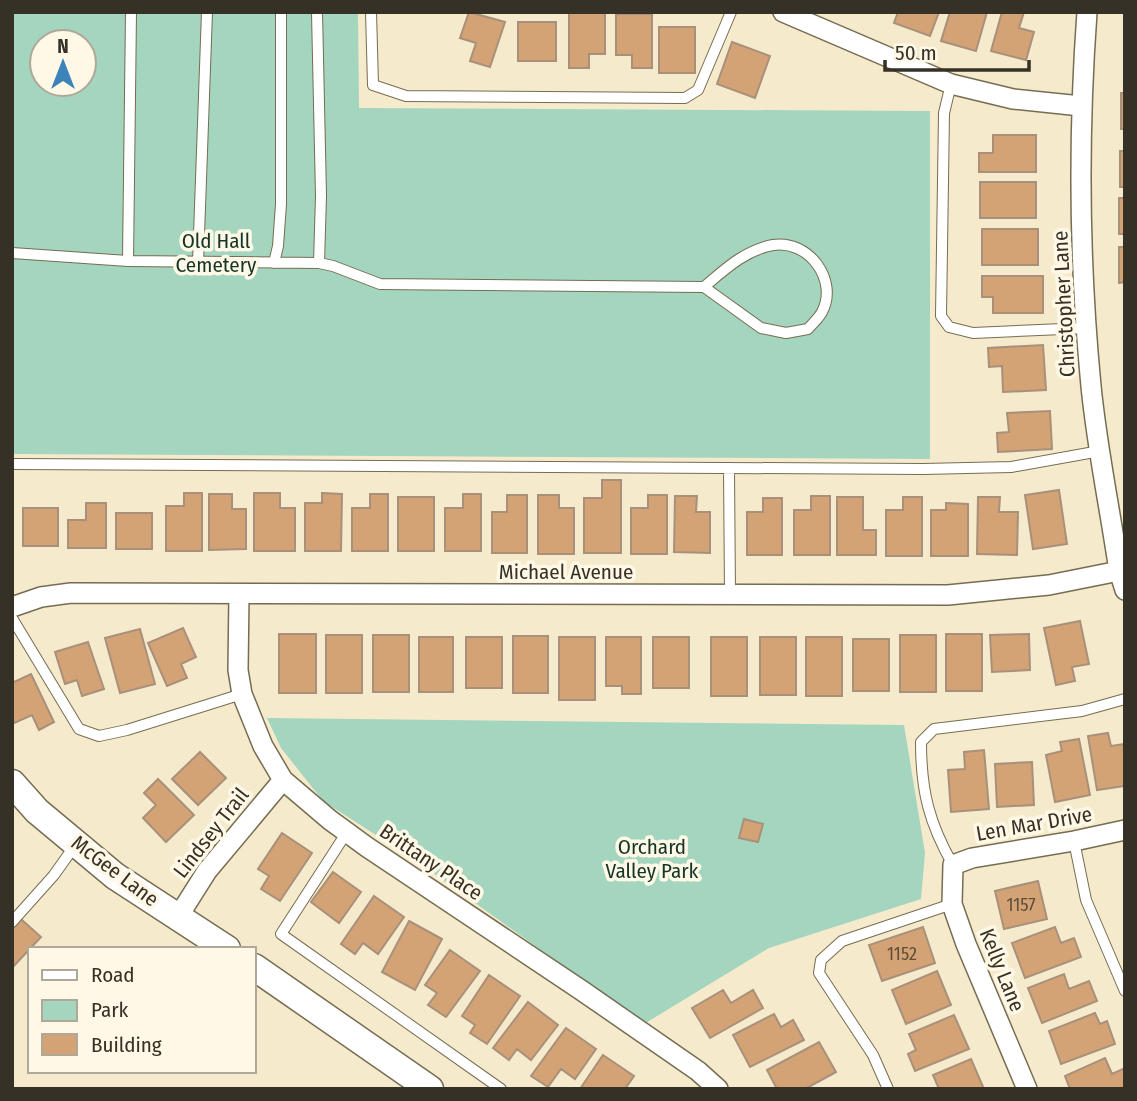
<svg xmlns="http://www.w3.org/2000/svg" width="1137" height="1101" font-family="'Fira Sans Condensed',sans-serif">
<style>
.green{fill:#a4d5be;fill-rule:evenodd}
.building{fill:#d4a375;stroke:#a8907b;stroke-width:2}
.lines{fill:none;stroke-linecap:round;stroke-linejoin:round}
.lane-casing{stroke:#766c51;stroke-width:12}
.street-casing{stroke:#766c51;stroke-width:22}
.secondary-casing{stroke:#766c51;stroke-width:29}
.lane{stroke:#fff;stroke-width:10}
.street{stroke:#fff;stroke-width:19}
.secondary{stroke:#fff;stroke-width:26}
.labels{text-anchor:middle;stroke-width:7;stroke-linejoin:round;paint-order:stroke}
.number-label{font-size:18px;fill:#5e4e3a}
.park-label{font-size:21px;fill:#143528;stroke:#fff8e6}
.street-label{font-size:21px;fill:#363126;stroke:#fff8e6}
</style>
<rect width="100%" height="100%" fill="#f6eacc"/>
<path class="green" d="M12,12H358L359,108L930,111V459L12,454ZM42,42H84V84H42Z
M267,718L904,725L925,853L921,899L769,948L644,1024L418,862L323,801L281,748Z"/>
<path class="building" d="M469,12L505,22L490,67L470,61L476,43L460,38Z
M569,12H605V54H589V68H569Z
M898,12H939L930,36L894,23Z
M950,12H987L976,51L941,41Z
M1002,12H1024L1019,28L1034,32L1026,60L991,51Z
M616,14H652V68H632V55H616Z
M518,22H556V61H518Z
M659,27H695V73H659Z
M732,42L770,56L755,98L717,84Z
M1121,93H1125V129H1121Z
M993,135H1036V172H979V153H993Z
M1120,151H1125V187H1120Z
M980,182H1036V218H980Z
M1119,198H1125V234H1119Z
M982,229H1038V265H982Z
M1119,247H1125V282L1119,283Z
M982,276H1043V313H993V297H982Z
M1043,345L1046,390L1003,392L1002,366L989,367L988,348Z
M1050,411L1052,449L998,452L997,433L1009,432L1007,413Z
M602,480H621V553H584V498H602Z
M1059,490L1067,544L1033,549L1025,495Z
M184,493H202V551H166V506H184Z
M254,493H280V508H295V551H254Z
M322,493L342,494L341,551H305V503H322Z
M209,494H232V509H246V549L209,550Z
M370,494H388V551H352V508H370Z
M463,494H481V551H445V508H463Z
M507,495H527V553H492V512H507Z
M538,495H559V508H574V554H538Z
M648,495H667V554H631V508H648Z
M675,496H697L696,512H710V553L674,552Z
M811,496H830V555H794V510H811Z
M398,497H434V551H398Z
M837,497H863V530H876V555H837Z
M903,497H922V556H886V510H903Z
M978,497H1000L999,512H1018L1017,555L977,554Z
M763,498H782V555H747V512H763Z
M86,503H106V548H68V520H86Z
M946,503L968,504V556H931V510H946Z
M23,508H58V546H23Z
M116,513H152V549H116Z
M1080,621L1089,664L1072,667L1075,681L1056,685L1044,628Z
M183,628L196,657L181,664L187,678L167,686L148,643Z
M140,629L155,684L120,693L105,638Z
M279,634H316V693H279Z
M946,634H982V691H946Z
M1029,634L1030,670L992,672L990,635Z
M326,635H362V693H326Z
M373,635H409V692H373Z
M900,635H936V692H900Z
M513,636H548V693H513Z
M419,637H453V692H419Z
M466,637H502V688H466Z
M559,637H595V700H559Z
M606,637H641V694H622V686H606Z
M653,637H689V688H653Z
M711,637H747V696H711Z
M760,637H796V695H760Z
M806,637H842V696H806Z
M853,639H889V691H853Z
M88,642L104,689L82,696L77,680L65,684L55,652Z
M31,674L54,722L39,730L32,715L12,724V683Z
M1108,733L1111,746L1125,744V786L1097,790L1088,736Z
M1079,739L1090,795L1055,802L1046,755L1062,751L1060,742Z
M984,750L989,809L951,812L948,770L965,769L964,752Z
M200,752L226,778L198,805L172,779Z
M1032,762L1034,805L997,807L995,764Z
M158,779L194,815L166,842L143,818L156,805L144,793Z
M744,819L763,824L758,842L739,838Z
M282,833L312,853L280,901L261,889L269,876L258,869Z
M333,872L361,892L339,923L311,902Z
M1038,881L1047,919L1004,929L995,891Z
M374,896L404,917L378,954L363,943L355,954L341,944Z
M12,911L41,937L12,968Z
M409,921L442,939L415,990L382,972Z
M923,927L935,963L882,981L869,945Z
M1055,927L1061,943L1074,938L1081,957L1025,978L1012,943Z
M450,950L480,971L446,1017L428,1005L437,993L425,985Z
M937,971L951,1005L906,1024L892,990Z
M1064,974L1069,989L1089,981L1097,1001L1042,1023L1028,988Z
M489,975L520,996L487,1044L470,1033L475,1025L462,1016Z
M723,990L731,1003L753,990L763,1008L710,1038L692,1008Z
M528,1002L558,1025L531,1060L517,1049L509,1060L493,1048Z
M1095,1013L1100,1024L1107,1021L1115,1044L1061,1064L1049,1031Z
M774,1014L781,1027L793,1020L804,1040L750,1067L733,1035Z
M954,1015L969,1049L915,1071L908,1054L916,1050L909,1034Z
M566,1028L596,1049L575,1079L561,1069L548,1087L531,1076Z
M819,1042L836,1072L805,1089H777L767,1070Z
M603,1055L634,1076L625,1089H580Z
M1105,1058L1112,1074L1125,1068V1089H1070L1065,1076Z
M971,1059L984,1089H939L933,1075Z"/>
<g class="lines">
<defs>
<path id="lane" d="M317,12L321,196L319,263
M371,12L373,85L406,96L685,98L698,90L731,12
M951,84L944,113L941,316L949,327L973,333L1086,328
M12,253L128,261L319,263L333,266L380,284L704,287L761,328L786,333L808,329C812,324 819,318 822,312C839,280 808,239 773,245C745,250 724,270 704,287
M128,261L131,12
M198,263L207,12
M274,263L278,246L281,204V12
M12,464L923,469L1011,467L1100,451
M729,468L730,595
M12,618L79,729L99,736L127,730L242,694
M347,832L281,934L501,1089
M1074,841L1086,900L1125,991
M953,865C929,823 921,791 921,742L934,729L1082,711L1125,699
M12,922L54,875L76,844
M888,1089L873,1055L819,973L821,960L842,941L952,904"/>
<path id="street" d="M783,12L951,84L1013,99L1081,106
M1087,12C1078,136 1079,262 1091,386C1097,448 1110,509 1119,571L1125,590
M239,594L238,670L242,694L263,746L283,780L330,820L367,847L581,990L698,1071L718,1089
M12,607L41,597L71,593L948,595L1049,585L1119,571
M178,917L207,871L283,780
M1027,1089L966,944L952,904L953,865L972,858L1074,841L1125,830"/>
<path id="secondary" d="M12,783L37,811L115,876L227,949
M254,967L430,1089"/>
</defs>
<use href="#lane" class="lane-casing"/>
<use href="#street" class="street-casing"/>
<use href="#secondary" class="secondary-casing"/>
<use href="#lane" class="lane"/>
<use href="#street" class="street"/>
<use href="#secondary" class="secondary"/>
</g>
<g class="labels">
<g class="number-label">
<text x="1021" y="911">1157</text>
<text x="902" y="960">1152</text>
</g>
<g class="park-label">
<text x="216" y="248">Old Hall<tspan x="216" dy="24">Cemetery</tspan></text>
<text x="652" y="854">Orchard<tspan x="652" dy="24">Valley Park</tspan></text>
</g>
<g class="street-label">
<text transform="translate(1064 304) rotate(-93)" y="7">Christopher Lane</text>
<text x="566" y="579">Michael Avenue</text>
<text transform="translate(1034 824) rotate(-10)" y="7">Len Mar Drive</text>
<text transform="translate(211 833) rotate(-52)" y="7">Lindsey Trail</text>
<text transform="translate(431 862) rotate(34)" y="7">Brittany Place</text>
<text transform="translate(115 871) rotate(37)" y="7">McGee Lane</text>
<text transform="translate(1002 970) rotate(68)" y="7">Kelly Lane</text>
</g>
</g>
<rect width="1137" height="1101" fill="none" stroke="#363126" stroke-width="28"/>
<rect x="28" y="947" width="228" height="126" fill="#fff8e6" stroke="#afa899" stroke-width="2"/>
<rect x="42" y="970" width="35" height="10" fill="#ffffff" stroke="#afa899" stroke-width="2"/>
<text x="91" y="982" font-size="21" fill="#363126">Road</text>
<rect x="42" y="1000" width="35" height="21" fill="#a4d5be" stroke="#afa899" stroke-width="2"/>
<text x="91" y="1017" font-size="21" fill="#363126">Park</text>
<rect x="42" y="1034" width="35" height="21" fill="#d4a375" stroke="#afa899" stroke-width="2"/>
<text x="91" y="1052" font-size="21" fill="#363126">Building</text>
<g transform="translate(63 63)"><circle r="33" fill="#fff8e6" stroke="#afa899" stroke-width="2"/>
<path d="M0-5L12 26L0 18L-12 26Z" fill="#3b83b8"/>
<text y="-10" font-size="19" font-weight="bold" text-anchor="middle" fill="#363126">N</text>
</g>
<path d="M885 60v10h144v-10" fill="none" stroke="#363126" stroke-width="3.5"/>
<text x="895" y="60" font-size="21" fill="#363126" stroke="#fff8e6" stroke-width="5" paint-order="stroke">50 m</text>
</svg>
